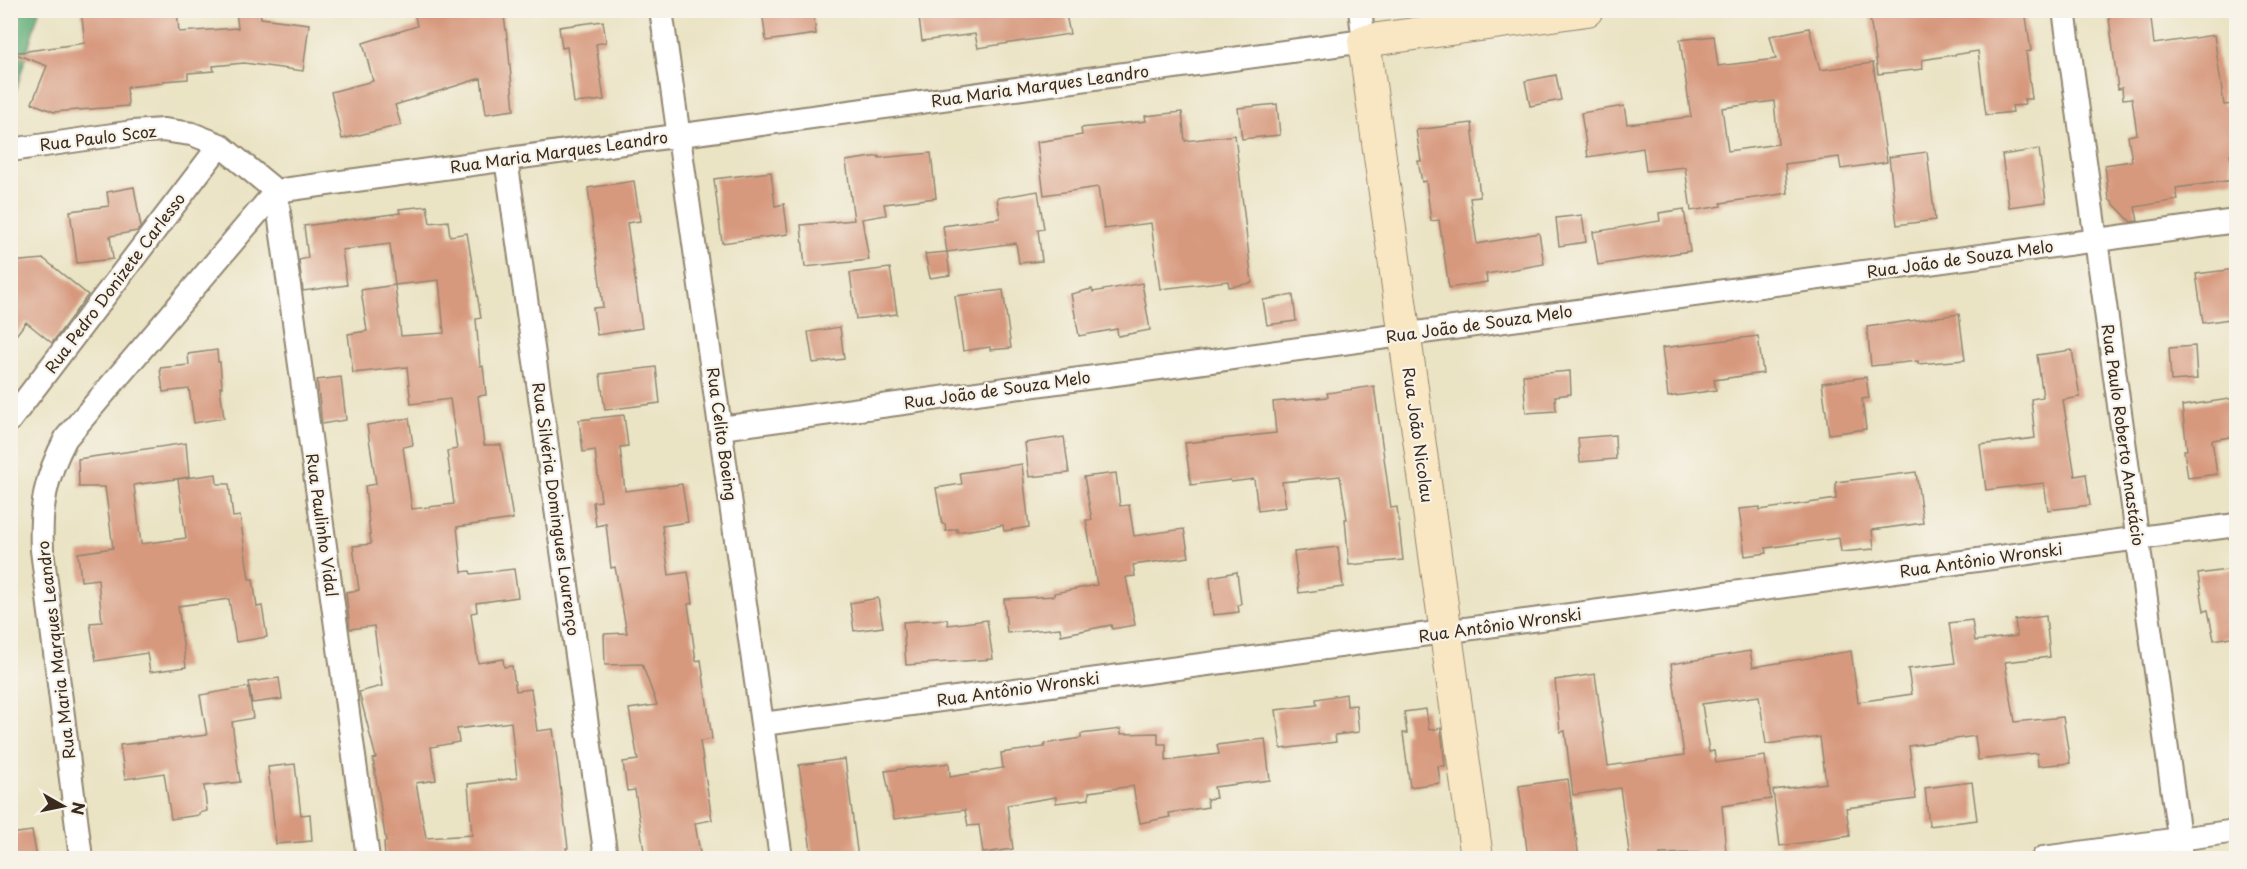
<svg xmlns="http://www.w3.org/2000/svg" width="2247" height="869" font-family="'Playpen Sans',sans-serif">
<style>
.forest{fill:#5eac77;stroke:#4c6b4a;stroke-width:1.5}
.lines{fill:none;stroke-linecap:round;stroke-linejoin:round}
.stream{stroke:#6db2e4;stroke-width:8}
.building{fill:#d7997e;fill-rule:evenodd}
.street-casing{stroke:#928671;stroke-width:26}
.secondary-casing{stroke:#928671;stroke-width:34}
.street{stroke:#fff;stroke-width:22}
.secondary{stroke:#f9e7c3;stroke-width:32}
.labels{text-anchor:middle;stroke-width:4.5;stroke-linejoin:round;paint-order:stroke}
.street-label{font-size:16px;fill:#3b2a1e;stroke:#f7f3e8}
</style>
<rect width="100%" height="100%" fill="#f7f3e8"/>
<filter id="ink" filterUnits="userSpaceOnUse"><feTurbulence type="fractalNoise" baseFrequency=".0167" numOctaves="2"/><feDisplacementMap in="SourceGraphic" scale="12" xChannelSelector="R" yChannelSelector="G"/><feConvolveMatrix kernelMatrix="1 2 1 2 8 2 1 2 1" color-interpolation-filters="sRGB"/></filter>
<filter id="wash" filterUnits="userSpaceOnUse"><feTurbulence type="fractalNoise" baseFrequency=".008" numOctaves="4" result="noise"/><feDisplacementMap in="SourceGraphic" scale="24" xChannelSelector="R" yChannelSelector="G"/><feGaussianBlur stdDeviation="1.35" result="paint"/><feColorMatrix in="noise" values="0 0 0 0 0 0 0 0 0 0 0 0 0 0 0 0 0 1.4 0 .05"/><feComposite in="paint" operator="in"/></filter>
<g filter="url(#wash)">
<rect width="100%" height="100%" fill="#eae3c4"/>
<path class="forest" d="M11,11H39L11,107Z"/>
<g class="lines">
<path class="stream" d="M10,28L16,10"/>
</g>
<g id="blocks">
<path class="building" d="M81,10H177L179,32L238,28L236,10H260L261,18L309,24L303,71L244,63L213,66L214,71L188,73V79L163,81V83L127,87L128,106L54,112L32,103L47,66L13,53L85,43Z
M429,10H503L508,44L514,110L486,114L481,78L395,105L401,125L342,139L331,92L373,81L363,43L417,26L415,16Z
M762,10H813L816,34L766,41Z
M918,10H1065L1070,34L978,48L975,34L922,41Z
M1869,10H1915V15L1944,10H2025L2031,51L2026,52L2032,99H2024L2025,105L2012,106L2013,112L1986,115L1978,51L1922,60L1923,69L1878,74Z
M2108,10H2150L2154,44L2214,35L2224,105L2236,104V154H2230L2234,180L2176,188L2178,200L2135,207L2138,221L2131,222L2109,199L2105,165L2132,161L2128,136L2137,134L2132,98L2123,99L2122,88L2118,89Z
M603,21L606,42L596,44L604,100L574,103L567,47L562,48L559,27Z
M1809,28L1820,70L1873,63L1887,162L1841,169L1839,157L1785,164L1788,193L1721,203V206L1691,211L1685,167L1646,171L1643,148L1588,157L1581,113L1624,106L1627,124L1691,117L1680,40L1714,36L1718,66L1776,59L1770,36ZM1774,101L1778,144L1728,151L1722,108Z
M1556,75L1561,100L1530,106L1525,81Z
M1277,104L1280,135L1242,139L1238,108Z
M1182,112L1185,141L1235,135L1252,283L1229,287L1228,281L1160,289L1151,223L1104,229L1098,187L1044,195L1037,142L1082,135L1081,128L1146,121L1145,116Z
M1472,123L1480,197L1470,198L1477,244L1539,233L1544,264L1486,274L1487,282L1449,288L1439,220L1431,221L1426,181L1422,182L1418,161H1421L1416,130Z
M2039,149L2046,202L2009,207L2002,155Z
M1927,152L1935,220L1897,225L1889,157Z
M931,153L936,198L884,204L886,215L862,219L869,260L805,267L801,225L854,220L846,161L879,156V158Z
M771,172L775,206L784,204L788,234L722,243L714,179Z
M634,181L640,221L627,223L642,328L597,335L593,308L603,307L588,188Z
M134,187L141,227L137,231L110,236L113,259L77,263L70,211L109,206L107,192Z
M1038,191L1044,229L1038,230L1042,261L1019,263L1016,243L947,252L943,226L1000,218L997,198Z
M427,206L430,223L448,221L450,236L467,233L481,318L476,319L480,366H483L486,395L478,396L484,445H501L513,519L457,527L462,572L470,571L471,574L514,569L518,597L476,603L477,612L471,613L478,663L503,659L504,667L512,666L516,691L531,689L537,731L553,729L568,848H566L568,858H385L384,842H386L373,759L376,758L359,692L382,686L374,626L350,629L346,592L359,590L353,546L371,544L365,486L376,484L367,425L409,418L413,445L403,447L412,509L454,504L447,451L457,449L453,420L450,399L411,404L407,367L353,373L348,334L367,331L361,290L395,285L390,244L342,250L347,285L303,291L299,260L308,258L304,226L400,213L399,209ZM439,280L444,333L401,336L395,285ZM511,722L517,778L468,784L472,835L426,838L416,783L436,780L431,747L459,742L457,729Z
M1684,209L1690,251L1598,265L1593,232L1660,221L1659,213Z
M1582,215L1586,242L1559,246L1556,218Z
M947,252L950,275L930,278L925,254Z
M44,259L88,295L52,343L26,322L10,343V262Z
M890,268L897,314L856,319L850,273Z
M2236,269V318L2203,323L2196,274Z
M1142,283L1150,330L1118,336L1117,329L1079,336L1071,294L1092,289L1093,292Z
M1003,290L1011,348L990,350V347L963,351L955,296Z
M1293,295L1296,321L1267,325L1263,300Z
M1959,314L1965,360L1918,364V361L1871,366L1867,327Z
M840,327L844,359L813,363L808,332Z
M1758,336L1763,373L1714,380L1716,390L1668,397L1662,348Z
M2195,346L2197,379L2171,381L2169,348Z
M217,350L218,362H220L222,387H220L224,418L194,423L189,389L163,392L160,368L189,365L188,354Z
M2072,350L2080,397L2063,400L2075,476L2086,474L2090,505L2048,510L2044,483L1986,490L1980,445L2035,438L2031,399L2043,397L2037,355Z
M656,367L660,403L605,410L600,374Z
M1570,371L1571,394L1555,396L1556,411L1526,413L1523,375Z
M341,377L346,420L322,424L317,380Z
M1866,377L1869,398L1862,399L1866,429L1829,434L1822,383Z
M1374,386L1391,508L1397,507L1403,560L1349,565L1345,519H1347L1340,476L1282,482L1286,507L1258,511L1254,479L1231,482L1230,480L1191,485L1185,443L1276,433L1273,402L1328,397L1327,393Z
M2236,398V436L2212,440L2217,474L2188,478L2184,450H2187L2182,406Z
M624,415L628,446L620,447L625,491L682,484L688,522L662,526L669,575L688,572L693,603L688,604L696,661L701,660L712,739L700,741L712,820L695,823L700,853L681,856V858H645L635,790L627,791L623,762L638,760L629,709L657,705L642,664L605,665L604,634L627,633L615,567L611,568L606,524L596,526L593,502L601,501L595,450L583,452L579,420Z
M1615,435L1616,459L1580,462L1578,438Z
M1064,437L1069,473L1029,477L1025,443Z
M186,443L189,477L134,485L141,544L186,538L178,479L216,474L217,484H229L233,517L240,516L249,579H253L257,607L262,606L267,637L236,642L229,599L178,606L186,667L150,672L147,653L96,661L90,623L102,622L98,579L81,581L78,553L113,548L105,487H79L78,459Z
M1022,464L1029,527L1004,531L1003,525L957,532V529L946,531L945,524H942L936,488L962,484L960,473Z
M1916,472L1923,523L1872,530L1874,549L1841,552L1839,538L1766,548L1767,553L1745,556L1739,509L1760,507V510L1836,499V482Z
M1116,473L1120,506L1129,505L1134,536L1184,529L1189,557L1133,565L1135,576L1126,577L1135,625L1112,629L1111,625L1061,635L1060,628L1007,633L1004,599L1054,596V593L1097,585L1086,520H1092L1084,477Z
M1338,547L1343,587L1299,593L1294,552Z
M2234,569L2236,585V636L2214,640L2208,610L2204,611L2198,574Z
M1237,572L1241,604L1238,605L1239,612L1213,615L1210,577Z
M878,598L883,627L854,631L850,603Z
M2046,616L2050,657L2005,662L2015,722L2063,717L2070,763L2038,766L2037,753L1978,760L1975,736L1909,746L1916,799L1846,808L1850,836L1780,846L1773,790L1826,783L1820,737L1766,744L1759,696L1702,704L1709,752L1714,751L1716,763L1765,756L1771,799L1722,806L1726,852L1660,854V858H1630L1620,788L1573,795L1565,731L1560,732L1555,680L1595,674L1608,766L1684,755L1671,664L1750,651L1753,667L1851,651L1858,702L1912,694L1908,669L1955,663L1949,623L1972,620L1975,641L2017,636L2015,620Z
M947,619L948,625L987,620L993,659L906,665L903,622Z
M279,678L282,699L252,703L249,682Z
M248,687L253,718L232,722L240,782L204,786L207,811L199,813V815L171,819L164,773L125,779L120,745L207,735L200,695Z
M1346,694L1347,706L1356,705L1359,732L1335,735L1336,742L1281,749L1276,710L1317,705L1316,699Z
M1426,709L1429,730L1441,728L1445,766H1438L1440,783L1410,787L1403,733H1407L1404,712Z
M1121,729V734L1158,733V744H1166V761L1219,754L1217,745L1265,739L1270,780L1214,787L1216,798L1207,799L1208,807L1169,813L1170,817L1140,823L1133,786L1089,792V799L1056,803V797L1007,805L1013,849L983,853L979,825L968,826L965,810L894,819L885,771L949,763L950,777L1003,768L1001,753L1045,747L1044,744L1081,738V734Z
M845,759L858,858H812L799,765Z
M295,764L301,815L310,814L312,841L276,844L268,767Z
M1568,779L1579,858H1528L1519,786Z
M1972,782L1977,820L1929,826L1925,788Z
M32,831L37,858H10V834Z"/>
</g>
</g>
<g filter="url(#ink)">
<use href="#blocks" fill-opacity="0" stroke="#928671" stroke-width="1.5"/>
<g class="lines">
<defs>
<path id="street" d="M661,10L781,858
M2064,10L2182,858
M11,150L133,132L163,130L192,134L220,145L276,191L368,858
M506,159L606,858
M10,420L220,145
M721,428L2236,221
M763,724L2236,525
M81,858L42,550C40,506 45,478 66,438L276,191L1364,41L1360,10
M2043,858L2236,831"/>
<path id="secondary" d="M1477,858L1364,41L1587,10"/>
</defs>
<use href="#street" class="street-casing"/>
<use href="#secondary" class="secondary-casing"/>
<use href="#street" class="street"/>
<use href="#secondary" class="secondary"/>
</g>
</g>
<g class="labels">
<g class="street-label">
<text transform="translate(1040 86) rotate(-8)" y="6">Rua Maria Marques Leandro</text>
<text transform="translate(98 138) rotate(-7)" y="6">Rua Paulo Scoz</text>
<text transform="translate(559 152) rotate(-8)" y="6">Rua Maria Marques Leandro</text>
<text transform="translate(1960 259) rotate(-8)" y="6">Rua João de Souza Melo</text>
<text transform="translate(115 283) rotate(-53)" y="6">Rua Pedro Donizete Carlesso</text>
<text transform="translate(1479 324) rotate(-8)" y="6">Rua João de Souza Melo</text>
<text transform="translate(997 390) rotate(-8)" y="6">Rua João de Souza Melo</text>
<text transform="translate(722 434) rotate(82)" y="6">Rua Celito Boeing</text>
<text transform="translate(1418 435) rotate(82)" y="6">Rua João Nicolau</text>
<text transform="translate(2123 435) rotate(82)" y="6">Rua Paulo Roberto Anastácio</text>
<text transform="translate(556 509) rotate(82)" y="6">Rua Silvéria Domingues Lourenço</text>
<text transform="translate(322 525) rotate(82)" y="6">Rua Paulinho Vidal</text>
<text transform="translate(1981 560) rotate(-8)" y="6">Rua Antônio Wronski</text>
<text transform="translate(1500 625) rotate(-8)" y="6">Rua Antônio Wronski</text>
<text transform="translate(56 650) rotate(-97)" y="6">Rua Maria Marques Leandro</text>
<text transform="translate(1018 689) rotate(-8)" y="6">Rua Antônio Wronski</text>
</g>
</g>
<rect width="2247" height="869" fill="none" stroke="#f7f3e8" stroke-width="36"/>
<g transform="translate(63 806) rotate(99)" stroke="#f7f3e8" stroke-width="4.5" paint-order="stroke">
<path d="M0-4.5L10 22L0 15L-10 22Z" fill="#3b2a1e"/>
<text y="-9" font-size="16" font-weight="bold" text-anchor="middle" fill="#3b2a1e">N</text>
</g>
</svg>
